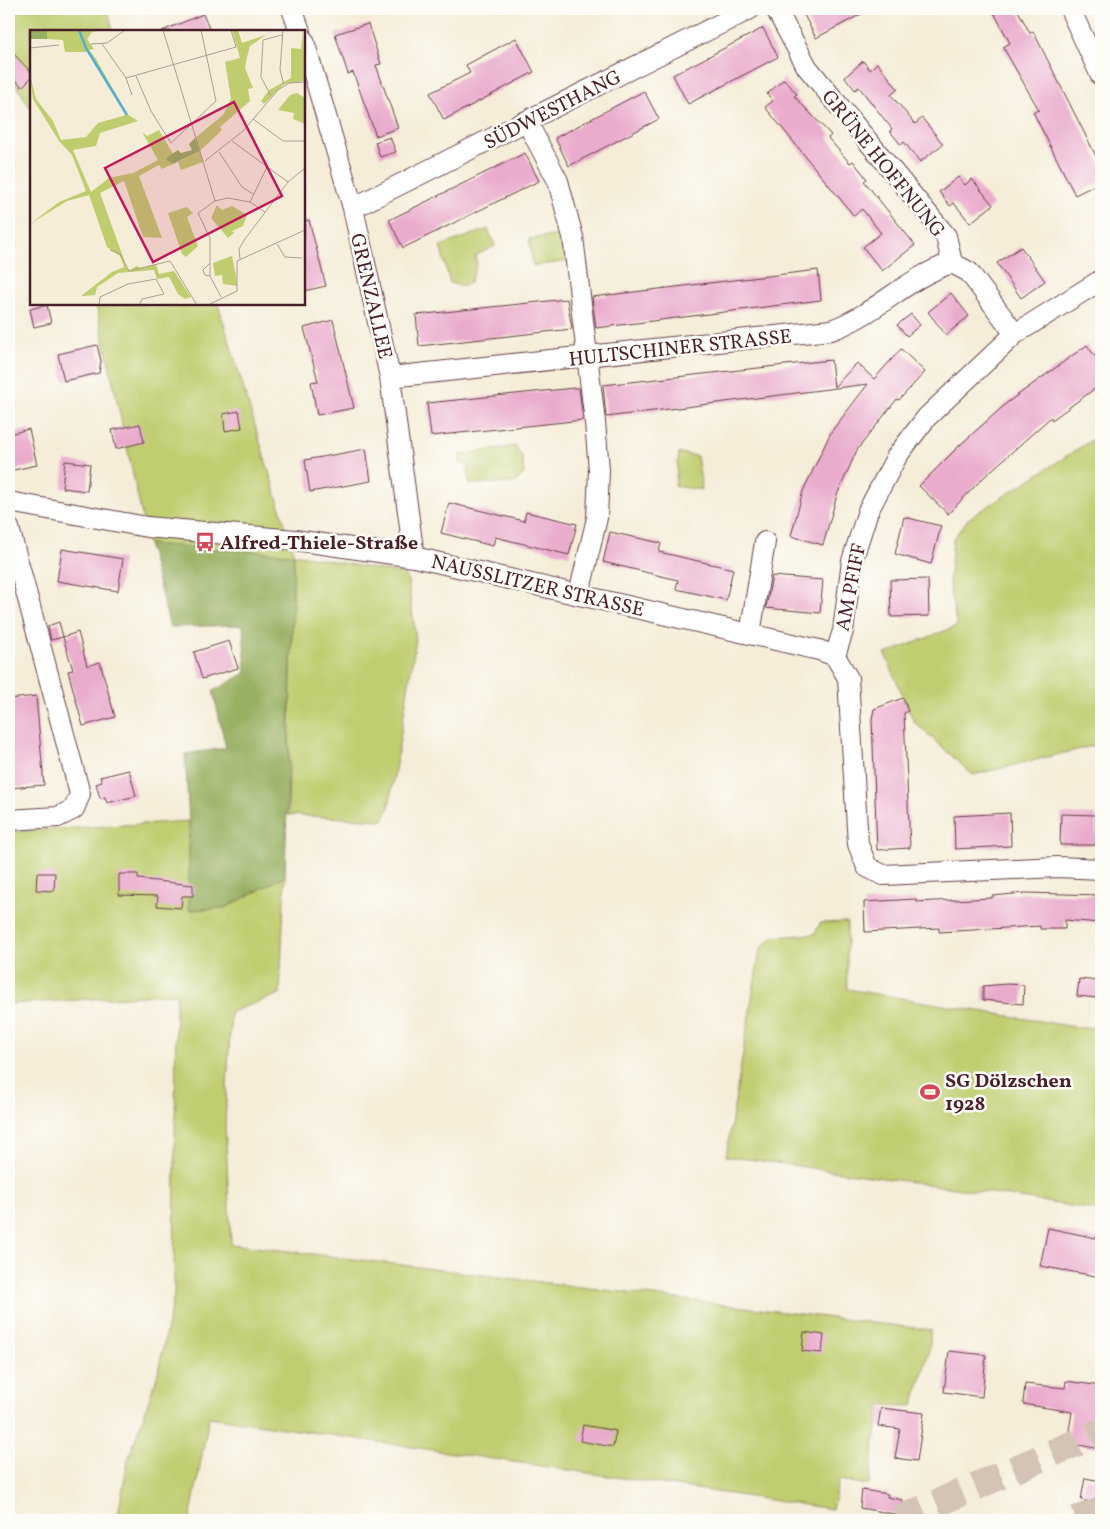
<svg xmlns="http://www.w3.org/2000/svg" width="1110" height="1529" font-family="Vollkorn,serif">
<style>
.green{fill:#c0cd6f;stroke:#85764d}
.forest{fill:#98b062;stroke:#716846}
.building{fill:#eaaccd}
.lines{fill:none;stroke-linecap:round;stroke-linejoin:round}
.highway-tunnel{stroke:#d3c4b5;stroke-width:28;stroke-dasharray:28 14;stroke-linecap:butt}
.minor-casing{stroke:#643e45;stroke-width:22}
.minor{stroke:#fff;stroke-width:20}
.labels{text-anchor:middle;stroke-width:5;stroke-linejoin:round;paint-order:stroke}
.street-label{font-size:20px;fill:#4a1f2b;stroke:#fdfcf7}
.poi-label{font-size:20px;font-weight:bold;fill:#4a1f2b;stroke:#fdfcf7;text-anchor:start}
.inset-river{fill:none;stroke:#53aed1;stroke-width:2.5}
.inset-road{fill:none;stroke:#b19b93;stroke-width:1}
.view{fill:#c2185b;fill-opacity:0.15;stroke:#c2185b;stroke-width:2.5}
.inset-edge{fill:none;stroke:#4a1f2b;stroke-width:2.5}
</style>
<rect width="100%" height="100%" fill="#fdfcf7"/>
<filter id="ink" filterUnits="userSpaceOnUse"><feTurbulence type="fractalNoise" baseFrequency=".02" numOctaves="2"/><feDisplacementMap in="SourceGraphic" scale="10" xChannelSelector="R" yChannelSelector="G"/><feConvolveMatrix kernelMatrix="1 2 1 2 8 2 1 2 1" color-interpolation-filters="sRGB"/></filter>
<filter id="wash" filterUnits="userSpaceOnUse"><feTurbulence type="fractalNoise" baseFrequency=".0096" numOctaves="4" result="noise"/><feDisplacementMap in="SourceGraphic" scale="20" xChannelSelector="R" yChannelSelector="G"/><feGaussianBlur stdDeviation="1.12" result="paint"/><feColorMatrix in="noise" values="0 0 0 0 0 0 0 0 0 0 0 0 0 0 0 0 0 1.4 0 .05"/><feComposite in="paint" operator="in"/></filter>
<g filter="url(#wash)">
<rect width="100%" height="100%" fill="#f5edd8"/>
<path class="green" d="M9,9H108L113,31H31V109L9,74Z
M488,229L495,246L475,256L477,263L470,283L461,286L450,283L440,246Z
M566,234L570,261L533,266L529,239Z
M96,304H218L294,554L403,574L408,581L416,639L389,807L383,820L288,815L294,555L148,544Z
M1101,434V744L973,775L914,722L885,654L957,626L949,586L953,539L968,519Z
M515,446L522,456L524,474L514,483L469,484L468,465L460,464V455Z
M679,453L697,456L702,490L675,486Z
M189,821L190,910L225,908L285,876L280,994L231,1012L225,1124L231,1244L931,1330L929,1351L913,1406L880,1405L869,1485L839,1480L832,1509L209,1417L190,1520H117L128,1460L157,1377L174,1294L176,994L9,1004V832Z
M847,922V989L1081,1028L1101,1027V1211L997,1194L726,1156L760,949L773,937L815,934L820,923Z"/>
<path class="forest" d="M148,544L294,554L285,876L225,908L189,910V821L185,754L226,748L213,691L246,673L243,625L170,627Z"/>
<g id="blocks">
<path class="building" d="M801,9H871L816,38Z
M992,9H1017L1030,33L1033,31L1101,166V182L1075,195L1033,112L1039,110L1003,47L1010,43Z
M203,14L210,31H162Z
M368,24L381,64L376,65L398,128L376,136L353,72L348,74L335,34Z
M763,28L778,57L688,104L673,75Z
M516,38L534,72L444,120L430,93L470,73L466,65Z
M9,49L31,72V78L22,87L9,72Z
M863,61L870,70L877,63L898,89L891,95L915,124L922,118L943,144L920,162L904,142L901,145L890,131L892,129L859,87L855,90L845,77Z
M784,79L797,94L794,96L831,135L828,138L850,163L853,161L867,179L864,181L915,245L882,271L863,247L881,233L862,209L854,216L765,107L773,101L767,94Z
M644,91L659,119L569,166L555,138Z
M390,137L396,152L380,157L375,142Z
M525,153L539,181L403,248L389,220Z
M958,177L965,185L972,179L993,205L970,223L954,203L950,206L939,192Z
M309,220L326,286L304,291V221Z
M1021,247L1045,281L1021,298L997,263Z
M818,270L821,300L596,328L592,297Z
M951,293L969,316L946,335L928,312Z
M567,299L572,329L419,346L416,315Z
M47,305L51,323L34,327L30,309Z
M911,314L920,325L907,336L897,325Z
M333,320L354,408L317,415L311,382L318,381L304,328Z
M97,345L101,361L99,373L64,381L58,354Z
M1087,345L1101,365V384L1052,420L1051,417L983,478L948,514L919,486L959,446L1008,402Z
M901,349L925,372L899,400L897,399L857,450L837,495L823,545L791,536L803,491L831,432L868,384L606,417L603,385L831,360L834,387L857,363L874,379Z
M574,388H579L583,420L431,436L427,403Z
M239,411L242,428L225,431L223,414Z
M140,424L144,442L116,449L112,430Z
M29,429L37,465L9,471V434Z
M366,449L371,481L310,492L305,460Z
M65,461L90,464L87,491L62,488Z
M449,503L524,521L526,512L577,524L569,555L495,537L493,546L441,533Z
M904,517L941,526L931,564L895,554Z
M610,532L661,543L659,552L733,569L726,600L676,589L678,580L603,562Z
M62,549L123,559L118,591L57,581Z
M772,576L823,580L820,613L766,608Z
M928,579L929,616L891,617L890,580Z
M59,622L63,637L51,640L48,626Z
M78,632L87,666L100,662L115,717L83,726L68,671L73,670L63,637Z
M229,641L238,668L202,679L194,652Z
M36,696L44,785L9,788V699Z
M903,698L908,711L904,713L910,848L877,850L872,719L874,709Z
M129,770L136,796L107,803L105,797L100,798L96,784L102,782L100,777Z
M1010,813L1011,846L955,849L954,816Z
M1061,814L1096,815V845H1060Z
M37,873H55L54,891L36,890Z
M119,874H138V879L193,885V896H182L181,908L157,906L158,896L119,895Z
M1025,893L1101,895V923L1065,920V929H1040V926L939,932V928L865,932L864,902L916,899V902L992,898V896Z
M1079,979L1099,981L1097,998L1077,996Z
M1007,984L1024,985L1023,1004L983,1000V986Z
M1048,1228L1101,1239V1277L1040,1266Z
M804,1332L824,1335L822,1353L802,1351Z
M949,1351L986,1355L982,1397L944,1392Z
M1066,1381L1101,1386L1099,1419L1101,1420V1449L1067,1443L1072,1412L1023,1404L1025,1384L1065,1388Z
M881,1408L924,1413L917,1461L895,1458L900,1429L878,1426Z
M583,1425L616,1431L613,1447L580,1441Z
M1085,1478L1101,1481V1504L1081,1500Z
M862,1490L888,1494L887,1497L903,1500L900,1515L860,1508Z"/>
</g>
</g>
<g filter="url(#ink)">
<use href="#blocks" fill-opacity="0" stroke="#643e45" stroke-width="1"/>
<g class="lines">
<path class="highway-tunnel" d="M898,1520L1101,1432
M1076,1520L1101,1511"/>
<defs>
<path id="minor" d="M292,9L300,31
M776,9L807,67L946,236L952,263
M1070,9L1101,76
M304,41L353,208L390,377L414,557
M527,122L558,181L573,237L595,422L599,470L597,518L579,594
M353,208L750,9
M952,263L969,272L1015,334
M1101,280L1015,334L927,417L897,456L868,511L852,561L843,631L835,656L848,678L858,844L867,867L883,875L1058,867L1101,869
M390,377L831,330C875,315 907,277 952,263
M9,502L147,527L295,540L414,557L819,650L835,656
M9,528L80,794L74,809L58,817L9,820
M750,634L765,542"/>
</defs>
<use href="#minor" class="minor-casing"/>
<use href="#minor" class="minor"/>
</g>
</g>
<defs>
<symbol id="bus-bare" viewBox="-9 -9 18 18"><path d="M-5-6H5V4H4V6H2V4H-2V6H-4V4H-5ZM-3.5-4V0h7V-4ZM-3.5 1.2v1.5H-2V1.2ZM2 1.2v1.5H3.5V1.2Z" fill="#d1495b" stroke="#fdfcf7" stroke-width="2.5" paint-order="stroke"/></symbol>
<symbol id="stadium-bare" viewBox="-9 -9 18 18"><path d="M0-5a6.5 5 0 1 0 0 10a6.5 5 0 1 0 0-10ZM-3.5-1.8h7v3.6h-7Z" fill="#d1495b" stroke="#fdfcf7" stroke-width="2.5" paint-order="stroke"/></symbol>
</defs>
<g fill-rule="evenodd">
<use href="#bus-bare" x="191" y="528" width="28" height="28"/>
<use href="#stadium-bare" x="916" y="1078" width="28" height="28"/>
</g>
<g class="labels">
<g class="street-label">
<text transform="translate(552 109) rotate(-27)" y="7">SÜDWESTHANG</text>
<text transform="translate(884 163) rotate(51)" y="7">GRÜNE HOFFNUNG</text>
<text transform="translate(372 296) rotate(77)" y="7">GRENZALLEE</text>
<text transform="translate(680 347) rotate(-6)" y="7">HULTSCHINER STRASSE</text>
<text transform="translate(538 585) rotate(13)" y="7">NAUSSLITZER STRASSE</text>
<text transform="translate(850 587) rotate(-79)" y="7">AM PFIFF</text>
</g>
<g class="poi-label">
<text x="220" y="549">Alfred-Thiele-Straße</text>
<text x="945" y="1087">SG Dölzschen<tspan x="945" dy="23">1928</tspan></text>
</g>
</g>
<g transform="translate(30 30)">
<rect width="275" height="275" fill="#f5edd8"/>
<path d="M72,0L62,2L57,9L64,19L59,20L66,29L97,84L108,91L70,103L66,116L43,120L61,162L79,148L103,143L128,130L112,102L117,106L129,100L143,124L136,128L143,134L132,139L129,135L109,146L132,208L113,207L94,151L70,163L97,238L100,240L107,236L111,238L126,234L129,244L144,241L161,267L155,269L148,264L139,247L127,249L124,240L88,243L67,257L65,265L51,266L82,242L94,237L90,226L77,217L59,165L37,171L0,194L29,172L56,161L42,125L29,111L3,69L0,45L6,69L23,91L31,110L56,107L68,93L96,85L58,22H35L33,10L17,9L15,1ZM202,0H208L212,13L236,5L220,16L217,27L215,38L223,58L218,59L220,71L190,97L192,100L170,121L173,132L151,140L148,132L170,121L165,108L193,85L201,69L195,32L210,28ZM273,0L275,51L254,54L234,74L231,71L239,60L261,48V18L271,19ZM267,63L275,68V94L263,89L264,83L248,80L260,65ZM187,175L192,180L202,176L217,185L213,196L202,201L204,203L198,208L181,188ZM157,177L163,183L157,187L168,216L156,227L152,224L138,183ZM202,226L206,246L207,256L193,254L192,245L185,246L183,233Z" fill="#c0cd6f"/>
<path d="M0,0H17V9H0ZM165,108L170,121L143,134L137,130L136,128L148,120L151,123L162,120L159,114Z" fill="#98b062"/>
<path class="inset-river" d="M49,0L56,18L97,85"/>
<path class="inset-road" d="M133,0L185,171M253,0L250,40L254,55M61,14L77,13L95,0M72,14L96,48L102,65M0,18L29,15M106,46L121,81L141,113L186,71L171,0M96,48L206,17L201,0M241,66L231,47L233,10L252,5M223,89L253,111H275M202,111L258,152M189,122L212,157L223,164M175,131L213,101L248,60L259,53L275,52M220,172L237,137M247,214L255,227L272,228M80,220L90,224L99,241L140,231L167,275M210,229L209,219L215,209L258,152L275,138M180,246L175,245L173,240L180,233M191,267L180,246V208L168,183L185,171L198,168L220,172L235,182M69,275L70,267L98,254L126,249L134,264L112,269L109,275M178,275L207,261V231L275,200"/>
<path class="view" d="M204,72L252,166L123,232L75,138Z"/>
<rect width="275" height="275" class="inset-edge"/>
</g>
<rect width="1110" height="1529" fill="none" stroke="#fdfcf7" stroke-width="30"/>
</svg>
